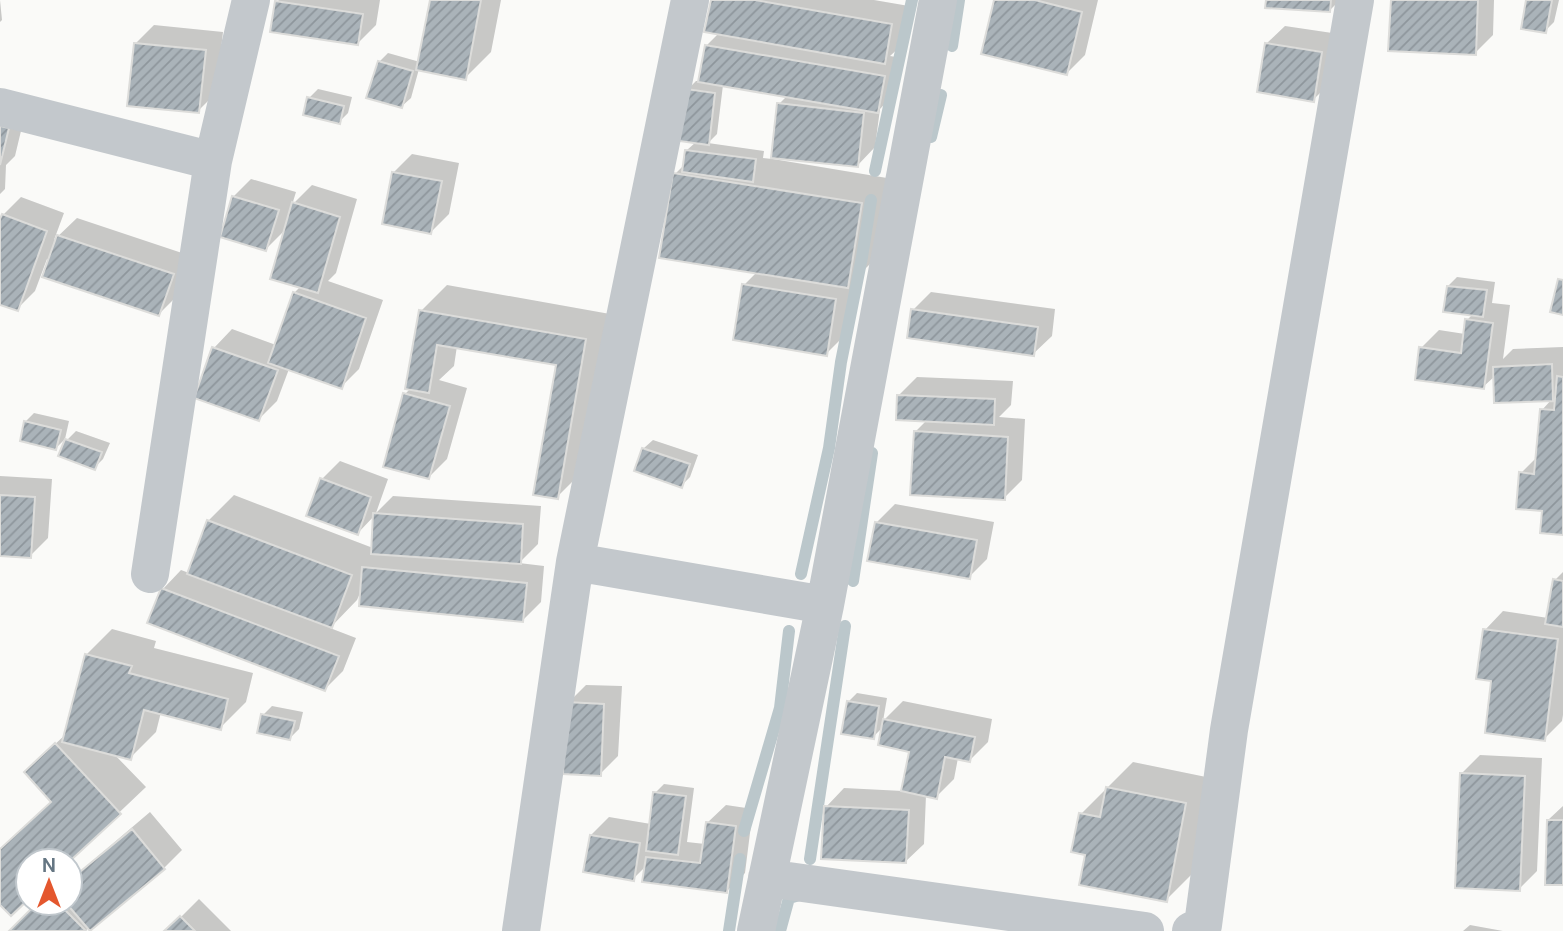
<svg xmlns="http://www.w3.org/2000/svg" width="1563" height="931" font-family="'DM Sans',sans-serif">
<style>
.shadow{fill:#0003;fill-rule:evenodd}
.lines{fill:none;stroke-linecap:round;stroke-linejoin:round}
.stream{stroke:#bbc7cb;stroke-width:12}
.building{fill:url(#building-hatch);stroke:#dcdcda;stroke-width:2}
.minor{stroke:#c3c8cc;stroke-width:38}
</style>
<defs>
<pattern id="building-hatch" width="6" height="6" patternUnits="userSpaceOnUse" patternTransform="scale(1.75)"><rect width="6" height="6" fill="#aab3b9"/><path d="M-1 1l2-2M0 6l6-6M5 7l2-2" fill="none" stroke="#8e969c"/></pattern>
</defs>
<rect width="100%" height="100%" fill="#fafaf8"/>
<path class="shadow" d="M0,0L2,20L0,22Z
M279,0H380L376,25L358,43L277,2Z
M432,0H501L491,52L465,78L419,69L411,98L402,106L379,62L388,53L420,62Z
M712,0H874L909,6L903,44L890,56L902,58L895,93L880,109L875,147L857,166L773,156V159L887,178L873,261L854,280L844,336L826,354L744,285L757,272L675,174L685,164L687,150L696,142L687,90L696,81H700L707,45L720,32ZM723,85L787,96L779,104L772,159L763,158L764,151L708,143L717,134Z
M996,0H1098L1085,55L1067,73Z
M1268,0H1340L1330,10Z
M1393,0H1494L1493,35L1475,53Z
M1528,0H1559L1554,22L1545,31Z
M154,25L223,32L216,93L198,111L136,43Z
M1285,26L1339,34L1331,82L1313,100L1266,44Z
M318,89L352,97L348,113L339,122L309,98Z
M0,104L26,110L15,156L6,165L5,189L0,194Z
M412,154L459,163L449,214L431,232L394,172Z
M251,179L296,192L292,205L312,185L357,199L336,273L328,281L383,300L359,369L341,387L289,369L277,401L259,419L196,397L214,348L232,329L276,345L294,293L301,286L286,229L266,249L233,197Z
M21,197L64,213L54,240L77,218L191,256L177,296L159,314L47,259L35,291L17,309L0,303V224L3,215Z
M1457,277L1495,282L1492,303L1510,305L1503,359L1513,349L1563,347V533L1544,509L1521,473L1538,456L1542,410L1552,399L1495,376L1483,387L1421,348L1439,330L1465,334L1467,320L1473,314L1448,286Z
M447,285L610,314L583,471L557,497L558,364L457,346L454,366L439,380L467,388L447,459L429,477L405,394L411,388L421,311Z
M931,292L1055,309L1052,336L1033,354L913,310Z
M917,377L1013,381L1011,405L999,417L1025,419L1022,480L1004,498L915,432L927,420L899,395Z
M34,413L69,421L65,439L56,448L25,422Z
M76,431L110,443L103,459L94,468L67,440Z
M653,440L698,455L690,477L681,486L636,470L644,448Z
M340,461L388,479L376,513L393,496L541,506L538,544L519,563L544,566L541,602L523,620L361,591L357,600L330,628L356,638L343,671L325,689L150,622L163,589L181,570L189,573L208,521L234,495L373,548L375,515L358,533L322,479Z
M0,476L52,479L48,538L30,556L0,554Z
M895,504L994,522L987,559L969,577L877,522Z
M1563,572V715L1562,721L1544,739L1493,679L1485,630L1503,611L1548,618L1555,580Z
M112,629L156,641L154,648L253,673L246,702L220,728L161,712L156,732L130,758L114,754L146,787L68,861H28V898L0,902V850L53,801L52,747L66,734L86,655Z
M586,685L622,686L618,756L600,774L568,703Z
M857,693L887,698L883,721L903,701L992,719L988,742L970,760L958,758L954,779L936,797L926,795L924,844L905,862L826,807L844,788L903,791L911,750L883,727L873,737L848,702Z
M272,706L303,712L299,729L290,738L263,715Z
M1480,755L1542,758L1537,871L1519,889L1461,774Z
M1133,762L1211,778L1192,874L1166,900L1087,853L1081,814Z
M664,784L694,788L687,842L705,844L707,823L726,805L753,809L745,873L727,891L646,866L633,879L591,835L609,817L651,824L655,793Z
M1563,806V884L1548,820Z
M150,812L182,850L164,868L85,931H12L40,903H70V880Z
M199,899L231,931H167Z
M1470,925L1503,931H1463Z"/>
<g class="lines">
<path class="stream" d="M952,46L959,0
M931,137L941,95
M875,171L912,0
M801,574L829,448L841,362L862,257L871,200
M853,581L872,453
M744,831L780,708L789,631
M810,859L845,626
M729,931L740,859
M780,931L789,898L803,894"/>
</g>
<path class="building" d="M430,0H481L466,80L416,70Z
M711,0H755L892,24L885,64L704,32Z
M994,0H1035L1082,12L1067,75L981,54Z
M1266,0H1331L1330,12L1265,8Z
M1391,0H1478L1476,55L1388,51Z
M1526,0H1552L1546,33L1521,29Z
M275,1L363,14L358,45L270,32Z
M134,43L206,50L199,113L127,106Z
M1265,43L1322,52L1314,102L1257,92Z
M705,45L885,76L878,113L698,82Z
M378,61L413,71L402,108L366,98Z
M686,89L715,93L709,145L679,141Z
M307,97L344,106L340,124L303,115Z
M777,103L864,113L858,167L771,158Z
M0,126L9,128L0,165Z
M685,150L756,159L753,182L682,172Z
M392,172L442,181L431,234L382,224Z
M673,173L862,203L848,288L659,258Z
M232,196L279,210L266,251L220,237Z
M292,202L340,217L318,293L270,279Z
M2,214L47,231L18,311L0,305V219Z
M57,235L174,274L159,316L42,277Z
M1558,279L1563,280V315L1550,312Z
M742,284L836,299L827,356L733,340Z
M1447,286L1487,290L1483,317L1443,312Z
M293,292L366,318L342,389L268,363Z
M911,309L1038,327L1034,356L907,338Z
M419,310L586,339L558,499L533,495L556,365L437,345L429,393L405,389Z
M1465,319L1493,323L1484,389L1415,380L1419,347L1461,353Z
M212,347L278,370L259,421L194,398Z
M1552,364L1553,401L1494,403L1493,367Z
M1557,376L1563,377V535L1540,533L1542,511L1516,509L1519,472L1534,474L1540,409L1554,410Z
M403,393L450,406L429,479L383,467Z
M897,395L995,399L994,425L896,420Z
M24,421L61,430L56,450L20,441Z
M914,431L1008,437L1005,500L910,495Z
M65,439L102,452L95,470L58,456Z
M642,448L690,464L682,488L634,471Z
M320,478L371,497L358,535L306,516Z
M0,495L35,497L31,558L0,556Z
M373,513L523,524L521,564L371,554Z
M207,520L352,575L332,628L187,574Z
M875,522L977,540L970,579L867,561Z
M362,567L527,583L523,622L359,606Z
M1553,579L1563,581V627L1545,624Z
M161,588L339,656L325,691L147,623Z
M1483,629L1558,639L1545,741L1485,733L1491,681L1476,679Z
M85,654L132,666L129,673L228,699L221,730L144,710L131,760L62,742Z
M847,701L879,706L874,739L841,734Z
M566,702L604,704L601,776L563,774Z
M261,714L295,721L290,740L257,733Z
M883,719L975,737L970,762L945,757L937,799L901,791L909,752L878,745Z
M55,743L121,814L70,861H28V900L11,916L0,905V849L51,802L24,772Z
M1460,773L1525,776L1520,891L1455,888Z
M1106,787L1186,803L1167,902L1079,885L1085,855L1071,852L1079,813L1100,817Z
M653,792L686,796L678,855L646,851Z
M824,806L909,810L906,863L821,859Z
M1547,820H1563V885H1545Z
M706,822L736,826L727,893L642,882L646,857L700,863Z
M132,829L165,869L90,931L66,903H70V880Z
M590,835L640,843L634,881L583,872Z
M37,903H58L86,931H9Z
M180,916L195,931H164Z"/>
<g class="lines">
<path class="minor" d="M0,107L213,161
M575,562L825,605
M150,574L213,161L251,0
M767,878L1145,931
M521,931L575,562L690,0
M756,931L825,605L938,0
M1191,931L1203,925L1229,730L1355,0"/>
</g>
<g transform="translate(49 882)"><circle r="33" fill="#ffffff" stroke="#c1c8cd" stroke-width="2"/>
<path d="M0-5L12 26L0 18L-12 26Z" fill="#e4572e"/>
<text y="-10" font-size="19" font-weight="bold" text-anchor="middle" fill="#657683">N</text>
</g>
</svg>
